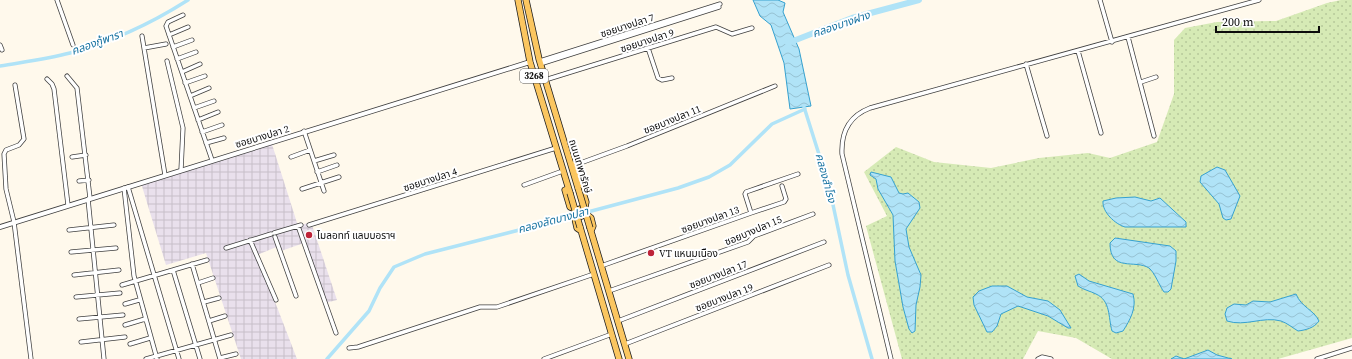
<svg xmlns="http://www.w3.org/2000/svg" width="1352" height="359" font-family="'Source Serif 4','Noto Sans Thai',serif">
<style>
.industrial{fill:url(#industrial-grid)}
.grass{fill:url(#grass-dots)}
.water{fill:url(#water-waves);stroke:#36a1cf}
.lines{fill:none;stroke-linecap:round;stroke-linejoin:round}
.canal{stroke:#b0e3f7;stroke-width:3.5}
.river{stroke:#b0e3f7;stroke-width:6}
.minor-casing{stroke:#3f3f3f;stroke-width:5}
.tertiary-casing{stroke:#3f3f3f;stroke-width:5.5}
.primary-casing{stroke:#1d1d1d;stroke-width:7}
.minor{stroke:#fff;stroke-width:3.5}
.tertiary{stroke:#fff;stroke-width:4}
.primary{stroke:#fbc660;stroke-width:5.5}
.primary-bridge-casing{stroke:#1d1d1d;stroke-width:7;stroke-linecap:butt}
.primary-bridge{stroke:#fbc660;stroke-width:5.5}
.poi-dot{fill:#be2339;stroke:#fff;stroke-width:1.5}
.labels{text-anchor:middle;stroke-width:4;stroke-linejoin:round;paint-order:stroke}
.shield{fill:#fff;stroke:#555;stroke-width:1}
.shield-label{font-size:9px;font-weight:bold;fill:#0c0c0c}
.street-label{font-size:10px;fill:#0c0c0c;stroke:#fff}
.poi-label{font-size:10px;fill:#0c0c0c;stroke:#fff;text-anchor:start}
.water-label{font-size:11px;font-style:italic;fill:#1471a0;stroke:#fff}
</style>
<defs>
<pattern id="industrial-grid" width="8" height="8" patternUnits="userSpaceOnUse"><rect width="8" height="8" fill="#e9e0ec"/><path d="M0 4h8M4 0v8" fill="none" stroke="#c7bfc9"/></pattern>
<pattern id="grass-dots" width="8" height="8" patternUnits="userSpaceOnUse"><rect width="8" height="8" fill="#d6eab5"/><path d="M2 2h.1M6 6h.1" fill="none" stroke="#b6c89a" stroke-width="1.8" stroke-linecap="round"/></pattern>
<pattern id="water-waves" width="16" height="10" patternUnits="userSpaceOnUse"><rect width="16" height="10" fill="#b0e3f7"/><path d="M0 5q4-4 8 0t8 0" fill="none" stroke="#96c2d3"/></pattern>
</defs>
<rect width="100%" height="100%" fill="#fff9ec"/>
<path class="industrial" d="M271,141L298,226L311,222L337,300L325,303L304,243L281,251L279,246L257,255L297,359H241L206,253L166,265L141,183Z"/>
<path class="grass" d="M1341,0H1352V338L1278,359H1112L1076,338L1038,331L1023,359H902L866,226L887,216L864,172L896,147L934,162L991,168L1039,158L1088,153L1110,158L1157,142L1174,94V40L1185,28L1217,22L1276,21L1327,3Z"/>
<path class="water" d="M753,0H778L785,3L783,12L799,49L811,106L790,109L784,63L771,25L760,16Z
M1217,167L1225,170L1240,196L1231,219L1226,220L1223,218L1219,204L1200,182L1201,176Z
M871,172L891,177L899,193L903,194L908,193L919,202L920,208L906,229L909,247L921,275L920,287L916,305L915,331L912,333L909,329L903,307L895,261L893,215L878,189L876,179L870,175Z
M1135,197L1151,201L1160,198L1186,222V227H1125C1115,224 1102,212 1103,201L1116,198Z
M1115,238L1170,246L1176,251V261L1171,289L1168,292H1164C1159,285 1155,273 1149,268C1135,259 1110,273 1110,243Z
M1079,274L1089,281L1133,294C1137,308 1130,320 1123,331L1116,333L1112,331C1108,317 1111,301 1096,294C1090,291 1084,290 1078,286L1075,276Z
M992,286H1007L1027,297L1048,301L1060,310L1071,328H1068L1048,316L1018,306L1001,314L997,326L992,332H987L974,305L973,297L979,291Z
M1296,294C1301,307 1314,310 1319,321C1314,328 1306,330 1298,331C1293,328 1287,323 1281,321C1263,316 1245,327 1227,321L1225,314L1227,308L1234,304L1246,305L1253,301L1270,302Z
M1208,350L1217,355L1232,359H1171L1176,356L1184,359Z"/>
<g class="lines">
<path class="canal" d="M0,66C23,62 47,59 70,53C111,42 152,23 188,0
M804,107L829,186L848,275L872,359
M584,213L678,188L709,177L730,165L772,124L805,109
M327,359L369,311L380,288L394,267L425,254L578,215"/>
<path class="river" d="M788,43L852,18L919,0"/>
<defs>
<path id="minor" d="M57,0L73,45
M1100,0L1112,42
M183,15L168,22L166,26L212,160
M169,35L188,27
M142,36L165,175
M1128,37L1154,136
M0,45L2,50
M173,47L192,40
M144,48L166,44
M648,48L658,78L662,80L672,78
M1078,51L1101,133
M177,59L196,52
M167,61L183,128L181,170
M540,61L720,4
M540,64L719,7
M1026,64L1047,136
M182,72L200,64
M67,76L77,88L90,198
M47,79L52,84L54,89L68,205
M545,80L716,27L732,34L752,28
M1141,82L1156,77
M185,83L205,76
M15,85L24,139L19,145L6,150L4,154L6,189L14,222L31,359
M190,96L209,88
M194,108L214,101
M198,120L218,112
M304,131L324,191
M202,132L222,125
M206,143L224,138
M72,157L86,155
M291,157L310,150
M314,161L334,155
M575,165L627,146L775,86
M317,172L337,165
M79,181L89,180
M524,185L560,172
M128,187L179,359
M124,188L134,276L157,359
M302,189L339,177
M88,199L104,359
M751,213L784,202L786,199L782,186
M309,225L556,148
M298,226L336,333
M69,230L114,225
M274,233L301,225
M275,237L296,296
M250,240L276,300
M226,248L271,234
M71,252L116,248
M192,264L220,359
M601,266L751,213L745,194L746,192L798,174
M173,270L200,359
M74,275L119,270
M198,283L213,278
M122,285L207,260
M609,291L748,242L754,236L813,214
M76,297L120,293
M204,302L219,298
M125,304L139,300
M79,319L123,315
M209,321L225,316
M618,321L824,242
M125,325L145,319
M81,342L125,337
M130,344L150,338
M625,344L829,265
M349,348L358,347L480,307H497L594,274
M220,358L236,354
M146,359L231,335
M544,359L612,334
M891,359L842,154C841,133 849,116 870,108C1000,72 1130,37 1259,0
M1038,359L1042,357L1051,359
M1317,359L1352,348"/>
<path id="tertiary" d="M0,227L530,62"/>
<path id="primary" d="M518,0L530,62L570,193
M526,0L539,59L578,188
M565,190L570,207L577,210L585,207L586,202L574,164
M580,227L619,359
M590,228L629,359
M580,230L577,228L575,219L586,214L591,218L593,226L591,231"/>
</defs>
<use href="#minor" class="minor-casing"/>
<use href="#tertiary" class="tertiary-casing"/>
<use href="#primary" class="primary-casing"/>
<use href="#minor" class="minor"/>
<use href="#tertiary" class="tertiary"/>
<use href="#primary" class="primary"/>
<defs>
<path id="primary-bridge" d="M578,188L590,228
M570,193L580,227"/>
</defs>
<use href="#primary-bridge" class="primary-bridge-casing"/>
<use href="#primary-bridge" class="primary-bridge"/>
</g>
<g class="poi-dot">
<circle cx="309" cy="235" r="4"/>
<circle cx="651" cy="253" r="4"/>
</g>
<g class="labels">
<rect class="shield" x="520" y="69" width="28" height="14" rx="3"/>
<g class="shield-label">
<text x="534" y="79">3268</text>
</g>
<g class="street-label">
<text transform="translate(627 25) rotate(-18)" y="4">ซอยบางปลา 7</text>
<text transform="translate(647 40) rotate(-18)" y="4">ซอยบางปลา 9</text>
<text transform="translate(672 119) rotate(-22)" y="4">ซอยบางปลา 11</text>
<text transform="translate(262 136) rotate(-17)" y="4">ซอยบางปลา 2</text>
<text transform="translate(581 166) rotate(73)" y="4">ถนนเทพารักษ์</text>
<text transform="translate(430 179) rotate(-18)" y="4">ซอยบางปลา 4</text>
<text transform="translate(710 219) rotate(-20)" y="4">ซอยบางปลา 13</text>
<text transform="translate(753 230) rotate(-23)" y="4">ซอยบางปลา 15</text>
<text transform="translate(718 274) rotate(-21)" y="4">ซอยบางปลา 17</text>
<text transform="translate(724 297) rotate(-21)" y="4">ซอยบางปลา 19</text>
</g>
<g class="poi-label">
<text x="317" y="239">ไมลอทท์ แลบบอราฯ</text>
<text x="659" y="257">VT แหนมเนือง</text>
</g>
<g class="water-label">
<text transform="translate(841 24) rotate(-19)" y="4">คลองบางฝาง</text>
<text transform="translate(97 42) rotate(-20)" y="4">คลองกู้พารา</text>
<text transform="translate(826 178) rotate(75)" y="4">คลองสำโรง</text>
<text transform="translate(553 220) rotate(-15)" y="4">คลองลัดบางปลา</text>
</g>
</g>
<path d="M1216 26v6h103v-6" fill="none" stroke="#0c0c0c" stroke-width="2"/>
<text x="1222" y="26" font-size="12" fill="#0c0c0c" stroke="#ffffff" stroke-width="3" paint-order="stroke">200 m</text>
</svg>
